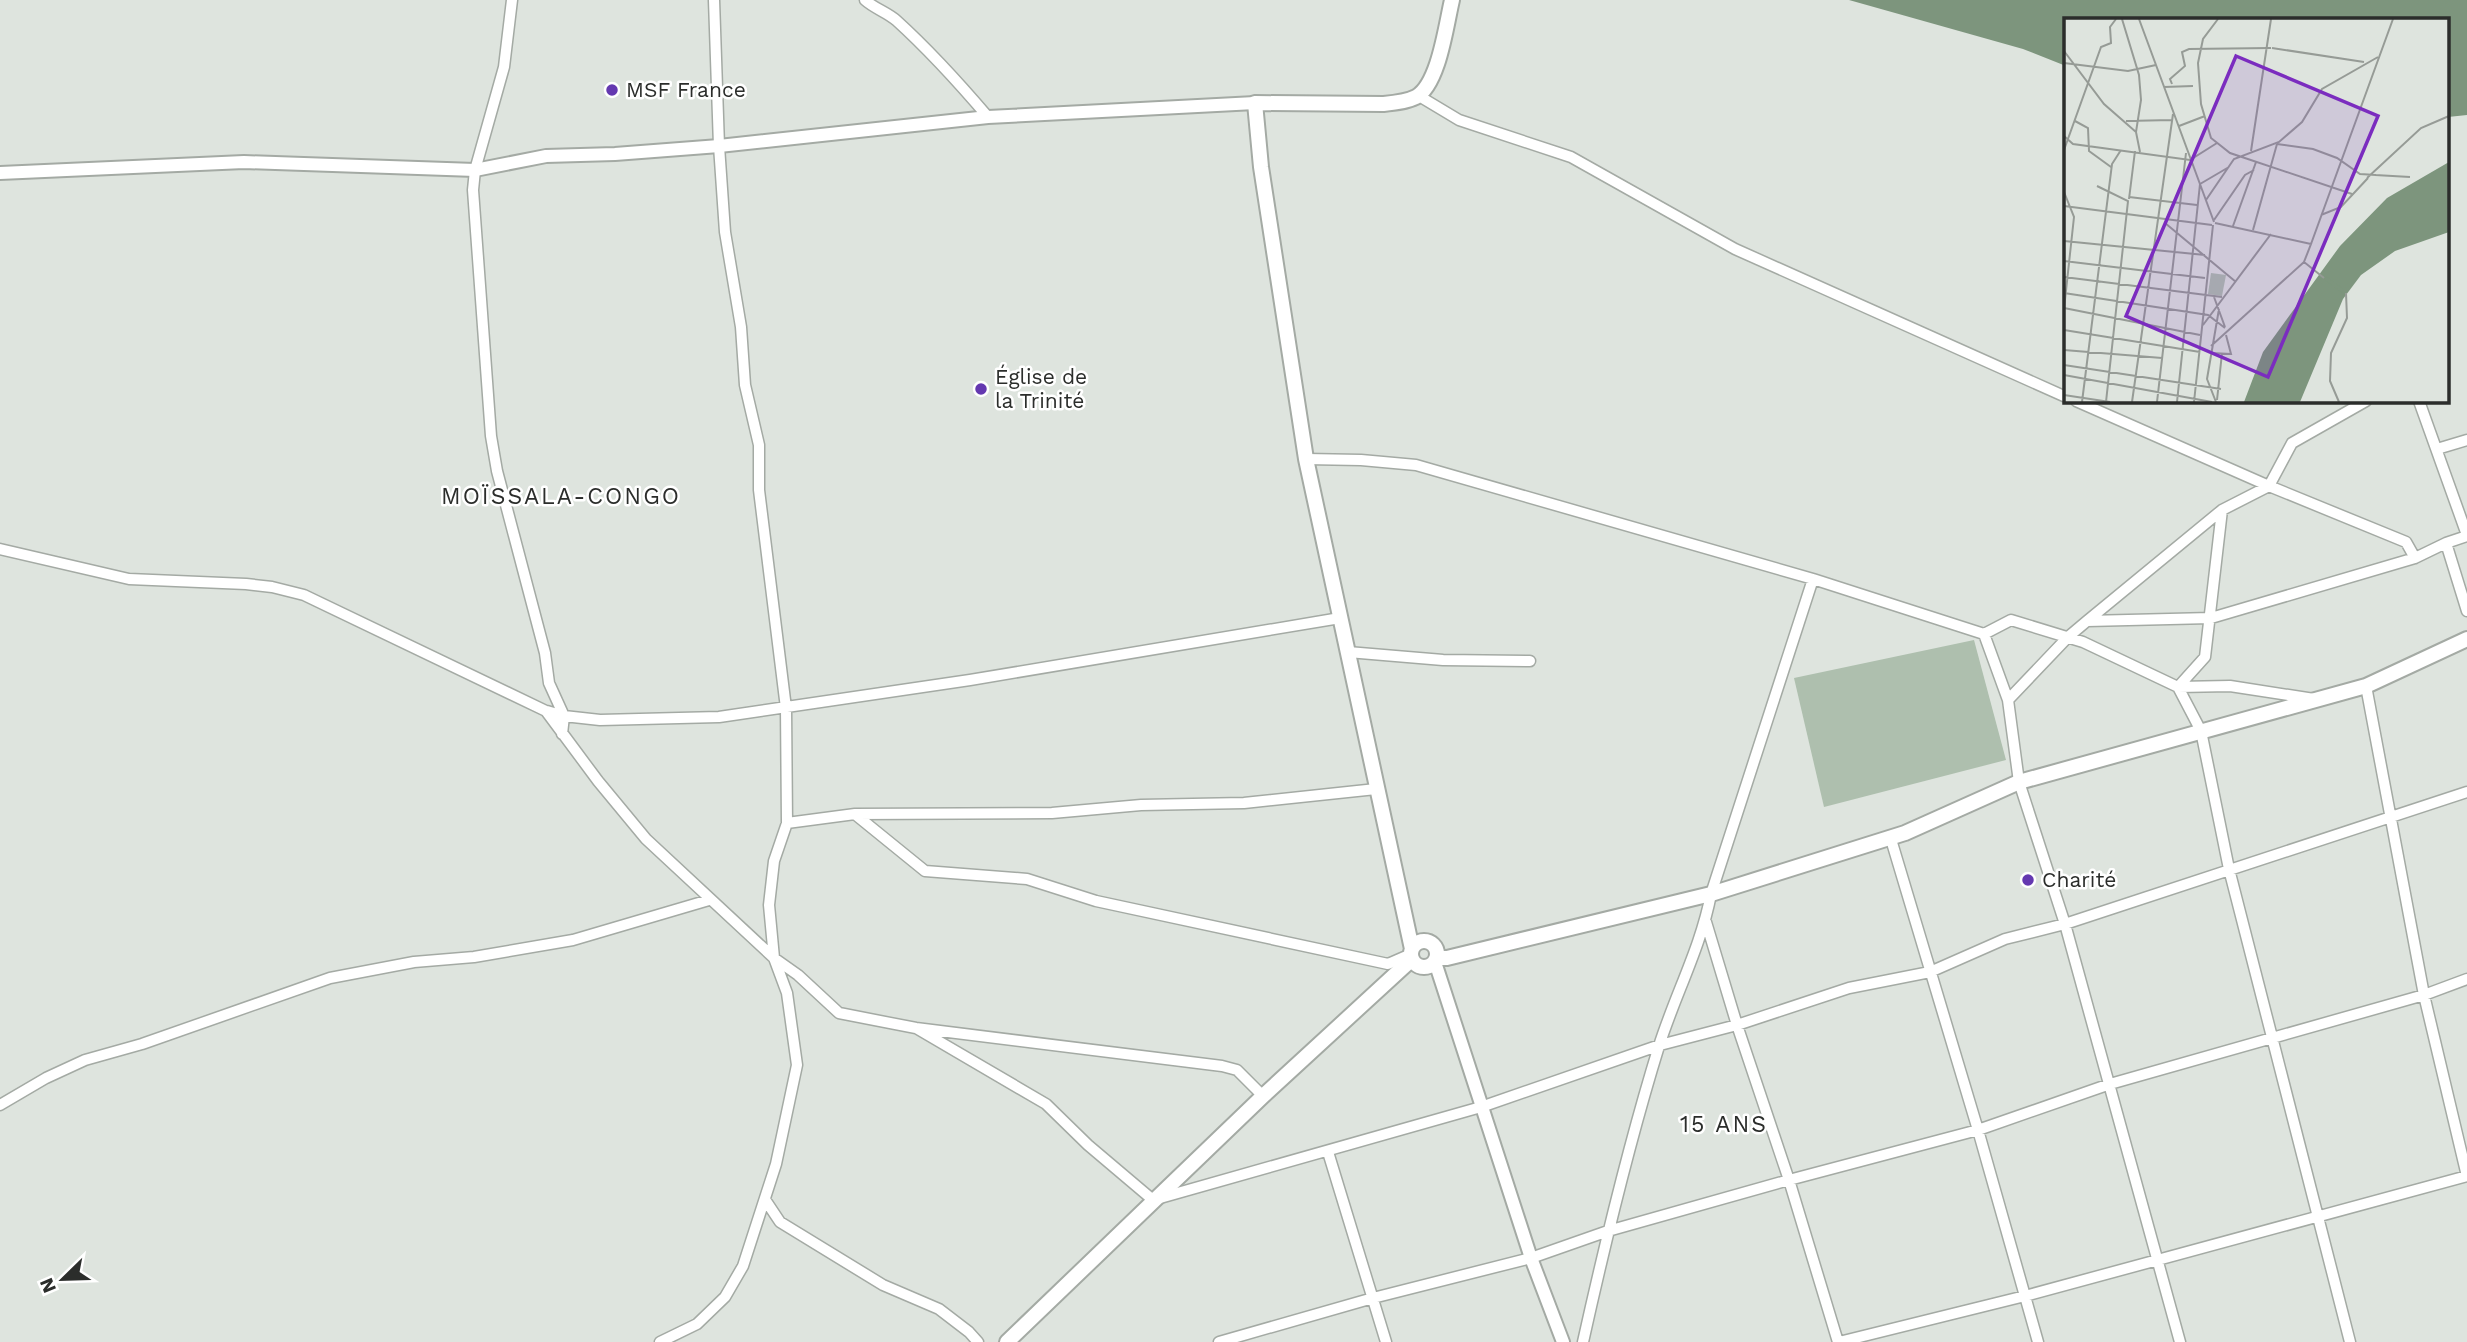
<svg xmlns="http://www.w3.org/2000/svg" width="2467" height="1342" font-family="'Work Sans',sans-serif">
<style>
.green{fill:#aebfae}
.water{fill:#7d957d}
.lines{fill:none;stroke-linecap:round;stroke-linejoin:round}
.minor-casing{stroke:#a4aaa4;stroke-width:13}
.tertiary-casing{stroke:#a4aaa4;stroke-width:16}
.secondary-casing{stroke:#a4aaa4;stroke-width:18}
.minor{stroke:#fff;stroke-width:10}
.tertiary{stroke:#fff;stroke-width:12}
.secondary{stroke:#fff;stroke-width:14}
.poi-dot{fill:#6438b0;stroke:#fff;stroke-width:2.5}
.labels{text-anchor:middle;stroke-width:5;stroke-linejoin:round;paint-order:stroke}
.poi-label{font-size:21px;fill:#2b2d2b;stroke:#fff;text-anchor:start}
.neighbourhood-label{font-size:23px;letter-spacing:2px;fill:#2b2d2b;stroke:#fff}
.inset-river{fill:none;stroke:#7d957d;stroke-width:3.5}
.inset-road{fill:none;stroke:#969b96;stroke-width:2}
.view{fill:#7b2cbf;fill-opacity:0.15;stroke:#7b2cbf;stroke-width:3.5}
.inset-edge{fill:none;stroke:#2b2d2b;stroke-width:3.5}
</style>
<rect width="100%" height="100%" fill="#dee4de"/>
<path class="green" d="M1974,640L2006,760L1824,807L1794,678Z"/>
<path class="water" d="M1849,0H2467V115L2448,117V19H2066V66L2023,49Z"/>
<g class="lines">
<defs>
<path id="minor" d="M512,0L504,67L475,170L473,190L491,436L497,471L545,653L549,683L564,716L562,734
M865,0C875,9 887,12 897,21C930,51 959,83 988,117
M1419,96L1459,120L1571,157L1735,249L2066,397
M2076,401L2269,486L2406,542L2415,558
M2419,401L2467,535
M2437,449L2467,440
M1306,459L1361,460L1416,465L1813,579L1984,634L2011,620L2083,642L2178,687L2230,686L2314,699
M2222,510L2205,657L2178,687L2201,731L2229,869L2350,1342
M2446,543L2467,611
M0,549L129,579L246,584L272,587L304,595L546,711L598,781L646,839L774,958L798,975L839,1013L916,1028L1222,1066L1237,1070L1263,1096
M2087,621L2211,618L2415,558L2446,543L2467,536
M1984,634L2008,700L2019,782L2065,924L2180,1342
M1348,652L1443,660L1530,661
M2008,700L2068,637L2087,621L2222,510L2269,486L2292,443L2366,401
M547,711L564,716L600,720L719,717L970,680L1340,618
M856,815L925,871L1027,879L1096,901L1388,964L1411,954
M787,823L855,814L1052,813L1141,805L1244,803L1376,789
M1890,836L1978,1130L2038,1342
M1706,922L1737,1025L1789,1180L1838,1342
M916,1028L1046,1104L1088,1145L1153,1200L1481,1107L1660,1045L1737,1025L1849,988L1930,972L2005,939L2065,924L2467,792
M0,1105L46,1078L85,1060L142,1044L330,978L414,962L474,957L573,940L709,900
M1328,1152L1386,1342
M766,1201L780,1222L883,1285L939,1309L969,1332L978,1342
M660,1342L697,1324L725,1297L743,1266L776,1164L797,1065L787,993L774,958L769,905L774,861L787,823L786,708L759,490V445L745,385L741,327L725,232L719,146L714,0
M1219,1342L1373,1298L1531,1258L1608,1231L1789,1180L1978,1130L2110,1084L2424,995L2467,979
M1583,1342C1605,1243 1629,1143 1659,1046C1675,995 1701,947 1711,894L1813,579
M1839,1342L2025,1296L2467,1176L2424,995L2366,686"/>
<path id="tertiary" d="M0,173L244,162L475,170L546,156L615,154L719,146L988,117L1255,103
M1435,962L1531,1258L1563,1342"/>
<path id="secondary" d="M1411 954a13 13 0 1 1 26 0a13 13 0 1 1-26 0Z
M1412,949L1306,459L1261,167L1255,103L1383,104C1394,103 1406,102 1416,97C1439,84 1446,25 1452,0
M1437,958H1447L1711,894L1905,833L2019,782L2366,686L2467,639
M1007,1342L1263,1096L1412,959"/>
</defs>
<use href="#minor" class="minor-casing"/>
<use href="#tertiary" class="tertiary-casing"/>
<use href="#secondary" class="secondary-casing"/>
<use href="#minor" class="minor"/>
<use href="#tertiary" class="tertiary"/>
<use href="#secondary" class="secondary"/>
</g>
<g class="poi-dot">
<circle cx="612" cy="90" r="7"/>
<circle cx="981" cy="389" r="7"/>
<circle cx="2028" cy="880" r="7"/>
</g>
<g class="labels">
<g class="poi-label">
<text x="626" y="97">MSF France</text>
<text x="995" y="384">Église de<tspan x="995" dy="24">la Trinité</tspan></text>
<text x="2042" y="887">Charité</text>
</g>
<g class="neighbourhood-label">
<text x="561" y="504">MOÏSSALA-CONGO</text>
<text x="1724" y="1132">15 ANS</text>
</g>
</g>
<g transform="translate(2064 18)">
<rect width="385" height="385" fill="#dee4de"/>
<path d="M147,255L162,257L158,278L144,276Z" fill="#aebfae"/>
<path d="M385,144V214L331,233L297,257L279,281L236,384H180L199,334L276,228L323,180Z" fill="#7d957d"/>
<path class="inset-river" d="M261,260L279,273"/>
<path class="inset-road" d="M58,1L75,57L77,82L72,114M75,1L150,204M154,1L139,21L134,45L137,86L147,120L166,135L288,176M208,30L300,44M0,33L40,86L72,114L76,134M0,45L64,53L92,47M108,66L106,61L121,48L118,34L125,31L207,30M100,69L129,68M11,103L24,110L25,133L47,149M62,103L108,102M115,108L141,98M0,118L9,126L126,142L153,125M213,126L249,131L273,140L296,156L312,157M0,132L37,29L47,25L46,9L52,1M187,133L207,1M311,157L346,159M303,160L357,110L385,98M33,168L64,183L42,384M0,174L10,199L0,291M65,179L133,187M65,181L71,133M142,182L170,141L215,124L238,104L258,71L314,39M0,188L148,207M257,197L277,189L304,160M150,202L181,157L190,152M101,205L172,264M151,205L247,226L240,244L260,260M169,208L192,144M189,212L213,126M0,223L141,237M247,226L329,1M0,243L141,260M0,259L158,279M0,275L144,297L161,310M150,279L161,309M0,290L136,317M139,307L207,216M0,312L136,334M147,328L240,244M0,332L98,340M147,335L167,336L162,317M0,347L157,371M0,357L148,384M0,377L46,384M153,382L158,335M18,384L48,146L57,132M68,384L109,96M93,384L122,135M113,384L136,166L165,149M130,384L149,207M152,384L143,361L155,291M275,384L266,363L267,335L283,300L282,275"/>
<path class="view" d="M172,38L314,98L204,359L62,298Z"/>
<rect width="385" height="385" class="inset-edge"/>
</g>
<g transform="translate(63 1279) rotate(247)" stroke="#ffffff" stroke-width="5" paint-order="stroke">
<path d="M0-5L12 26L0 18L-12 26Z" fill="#2b2d2b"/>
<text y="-10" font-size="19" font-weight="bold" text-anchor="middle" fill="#2b2d2b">N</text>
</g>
</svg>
